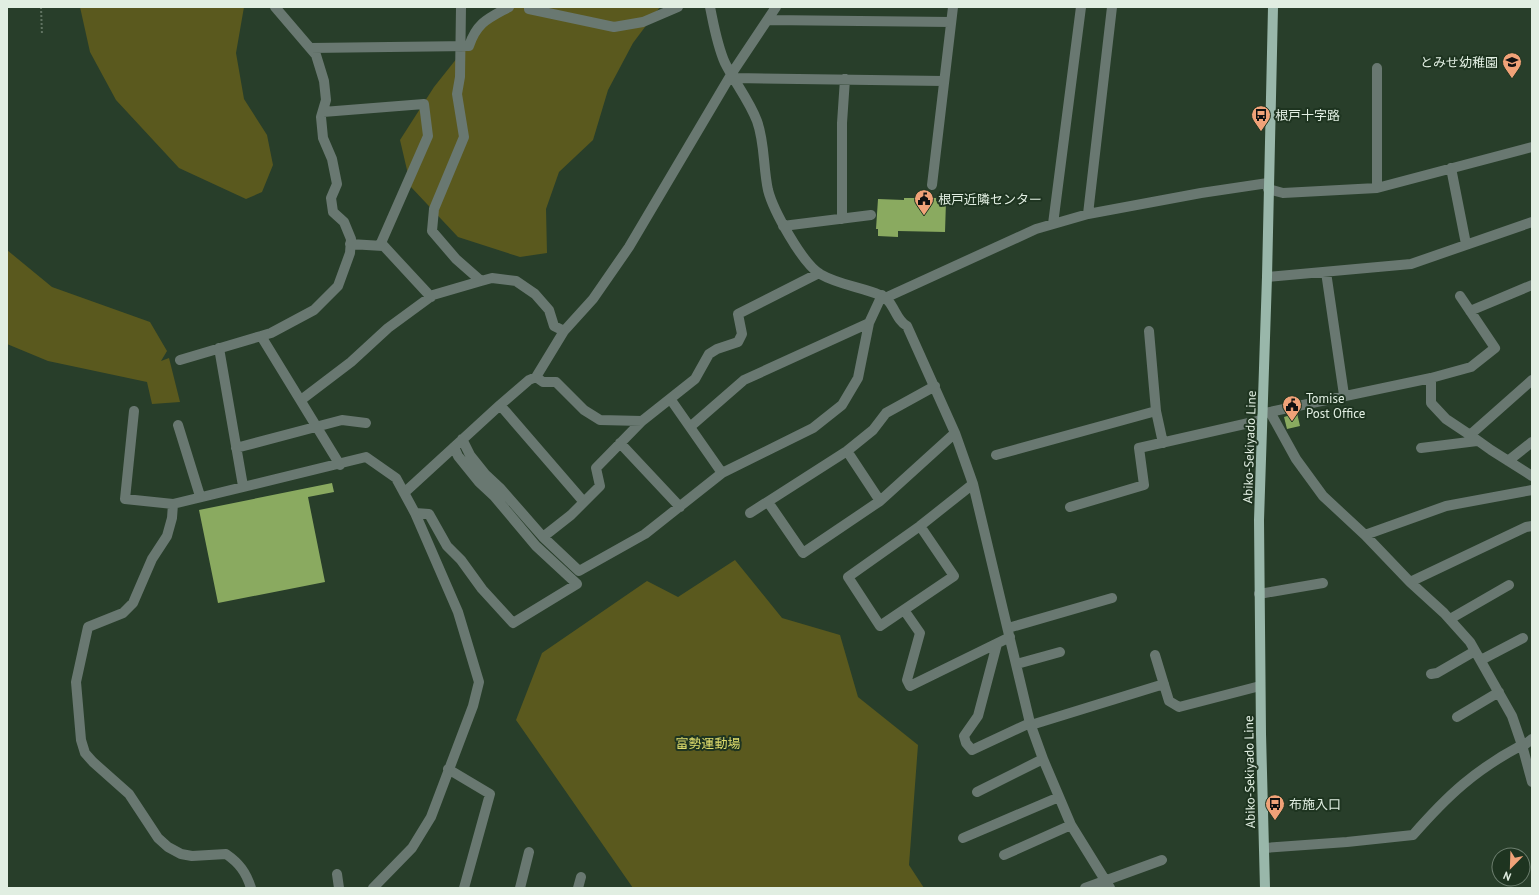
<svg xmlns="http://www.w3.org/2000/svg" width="1539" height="895" font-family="'PT Sans','Noto Sans JP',sans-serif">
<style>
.green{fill:#5a591e}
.building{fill:#8aaa60}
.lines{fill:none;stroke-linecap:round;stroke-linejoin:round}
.path{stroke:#607361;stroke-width:2;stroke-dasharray:2 2;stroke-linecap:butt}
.minor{stroke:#697871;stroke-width:10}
.major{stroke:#99b7aa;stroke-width:10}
.labels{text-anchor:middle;stroke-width:4;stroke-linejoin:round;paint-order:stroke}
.poi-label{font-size:13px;fill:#e1eee2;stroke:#1e3420;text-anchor:start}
.street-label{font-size:13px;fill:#e1eee2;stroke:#1e3420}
.park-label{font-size:13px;fill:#dfdd6c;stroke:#1e3420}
</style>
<rect width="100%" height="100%" fill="#283e2a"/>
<path class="green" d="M80,7H244L236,53L244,99L267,135L273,165L262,192L246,199L179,168L116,100L90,52Z
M506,7H660L633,43L608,90L593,140L559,172L546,209L547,253L520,257L458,237L411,187L400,140L434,87L473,38Z
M7,250L52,287L150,322L167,351L161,361L169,358L180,402L152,404L147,382L48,361L7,344Z
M735,560L782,618L840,635L858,697L918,745L909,865L924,888H633L516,720L542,653L647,581L678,597Z"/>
<path class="building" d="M904,198H936V201H946L945,232L898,231V237L878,236V229H876L878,199L904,200Z
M1297,413L1300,426L1287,429L1284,417Z
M332,483L334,492L308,497L325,582L218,603L199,510Z"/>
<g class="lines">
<path class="path" d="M41,7L42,35"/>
<path class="minor" d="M275,7L316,55L324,81L326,100L321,117L323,138L332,159L337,184L331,198L333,212L344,222L351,239L350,253L338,286L314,310L271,333L261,336L340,465
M461,7L460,77L457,94L464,137L434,209L432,231L456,259L481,281
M529,7V9L614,27L643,22L678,7
M710,7C714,26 717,45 725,63C735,83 749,100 757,121C765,143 763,167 768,190C773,210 802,263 820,274C839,285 861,287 880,295C894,300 895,320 907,326L955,433L973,484L1030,723L1043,759L1071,825L1110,888
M768,20L951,22
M310,48L469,46C477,22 489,18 509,7
M1377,68V188
M734,78L943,81
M323,112L424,104L428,136L381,243L431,297
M1451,168L1466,244
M932,185L953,7
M1268,189L1283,193L1377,188L1532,147
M1088,214L1112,7
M842,219V123L845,79
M1053,224L1081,7
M783,226L871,215
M350,244L383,246
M1326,272L1344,395
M1267,277L1411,264L1532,222
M885,298L1036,229L1088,214L1201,193L1268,183
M1470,311L1532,285
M1149,331L1156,411
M219,348L243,486
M180,360L261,336
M536,377L543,382H556L584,410L600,420L642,421
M1431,378V403L1446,419L1470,435L1532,380
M301,400L351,362L388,328L433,295L481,281L492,278L516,281L535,294L549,310L554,326L564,331
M671,400L722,473
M500,405L583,501
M134,411L125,499L173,504L366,457L396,478L415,513L458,612L479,682L473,706L431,817L412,848L373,888
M1270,412L1296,459L1323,496L1365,535L1410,582L1444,613L1470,642L1512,716L1522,745L1532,782
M1265,413L1431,378L1471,367L1495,348L1460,296
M178,425L200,496
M690,427L744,380L869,323
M1470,435L1491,450L1532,476
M462,439L470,455L486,475L501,489L543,537L579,571L645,534L722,473L813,428L842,405L858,378L869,323L882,295
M620,443L680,507
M236,448L342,420L366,423
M1421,448L1477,441
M847,451L880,501
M996,455L1156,411L1163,443
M1508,461L1532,442
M404,493L500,405L529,380L536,377L564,331L593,299L629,247L732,73L776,7
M768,502L803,553L880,501L955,433
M173,504L172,518L167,536L152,559L133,603L123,613L88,627L76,682L81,740L85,753L93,762L129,794L158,838L168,847L181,854L192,856L226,854C239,863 246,872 251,888
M1070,507L1144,485L1139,448L1262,420
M415,513L429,514L447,546L461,560L482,589L513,623L577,584L536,546L494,496L479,482L458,456L454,447
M750,513L847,451L873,430L886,413L935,386
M920,526L954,576L880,626L848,577L920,526L973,484
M1365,535L1446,506L1532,490
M543,537L571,515L600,486L596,468L642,421L695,379L709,354L717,349L738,342L742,334L738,314L819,273
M1410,582L1526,527L1532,526
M1259,594L1323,583
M904,610L920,633L907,680L910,686L1010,637
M1450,619L1509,585
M1008,628L1112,598
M997,644L978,716L964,736L966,743L972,750L1030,723
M1155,655L1169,701L1179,707L1260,686
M1481,660L1523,638
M1017,664L1060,652
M1431,674L1437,673L1475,651
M1457,717L1499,692
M1031,725L1164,684
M1523,746L1532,739
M448,769L490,794L464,888
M977,792L1043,759
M963,838L1059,797
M1264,848L1347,842L1413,835C1448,795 1475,770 1522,745
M1004,855L1071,825
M337,874L339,888
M520,888L529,852
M578,888L581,877
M1085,888L1162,860"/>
<path class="major" d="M1265,888L1261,734L1259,520L1267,277L1273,7"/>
</g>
<defs>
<symbol id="school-pin" viewBox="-11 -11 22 30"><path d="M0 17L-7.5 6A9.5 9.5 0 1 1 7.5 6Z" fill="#f0a278" stroke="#1e3420"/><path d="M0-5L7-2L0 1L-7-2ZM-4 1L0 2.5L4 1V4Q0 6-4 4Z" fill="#111"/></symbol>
<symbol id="bus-pin" viewBox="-11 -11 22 30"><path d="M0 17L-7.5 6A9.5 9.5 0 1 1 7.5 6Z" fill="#f0a278" stroke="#1e3420"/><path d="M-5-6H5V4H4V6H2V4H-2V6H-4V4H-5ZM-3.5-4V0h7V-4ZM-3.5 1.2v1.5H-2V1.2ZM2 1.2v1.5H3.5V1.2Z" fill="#111"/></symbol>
<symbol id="civic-pin" viewBox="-11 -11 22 30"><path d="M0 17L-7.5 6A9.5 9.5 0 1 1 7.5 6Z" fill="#f0a278" stroke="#1e3420"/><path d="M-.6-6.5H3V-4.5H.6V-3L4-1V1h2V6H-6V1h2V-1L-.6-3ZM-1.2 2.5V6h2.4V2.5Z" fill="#111"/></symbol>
</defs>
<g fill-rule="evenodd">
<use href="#school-pin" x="1501" y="51" width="22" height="30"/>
<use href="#bus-pin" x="1250" y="104" width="22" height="30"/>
<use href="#civic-pin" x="913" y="188" width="22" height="30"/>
<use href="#civic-pin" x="1281" y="394" width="22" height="30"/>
<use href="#bus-pin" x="1264" y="793" width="22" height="30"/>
</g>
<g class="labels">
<g class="poi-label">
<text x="1498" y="67" text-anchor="end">とみせ幼稚園</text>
<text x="1275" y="120">根戸十字路</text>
<text x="938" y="204">根戸近隣センター</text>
<text x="1306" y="403">Tomise<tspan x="1306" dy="15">Post Office</tspan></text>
<text x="1289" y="809">布施入口</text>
</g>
<g class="street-label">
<text transform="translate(1249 447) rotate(-88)" y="5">Abiko-Sekiyado Line</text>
<text transform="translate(1249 772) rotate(-91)" y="5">Abiko-Sekiyado Line</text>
</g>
<g class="park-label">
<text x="708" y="748">富勢運動場</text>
</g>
</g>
<rect width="1539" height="895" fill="none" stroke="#e1eee2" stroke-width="16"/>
<g transform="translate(1511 867) rotate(203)"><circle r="19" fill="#1e3420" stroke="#6c7e6e"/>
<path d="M0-3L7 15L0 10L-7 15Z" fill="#f0a278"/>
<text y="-6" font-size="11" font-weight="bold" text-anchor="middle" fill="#e1eee2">N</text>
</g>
</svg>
